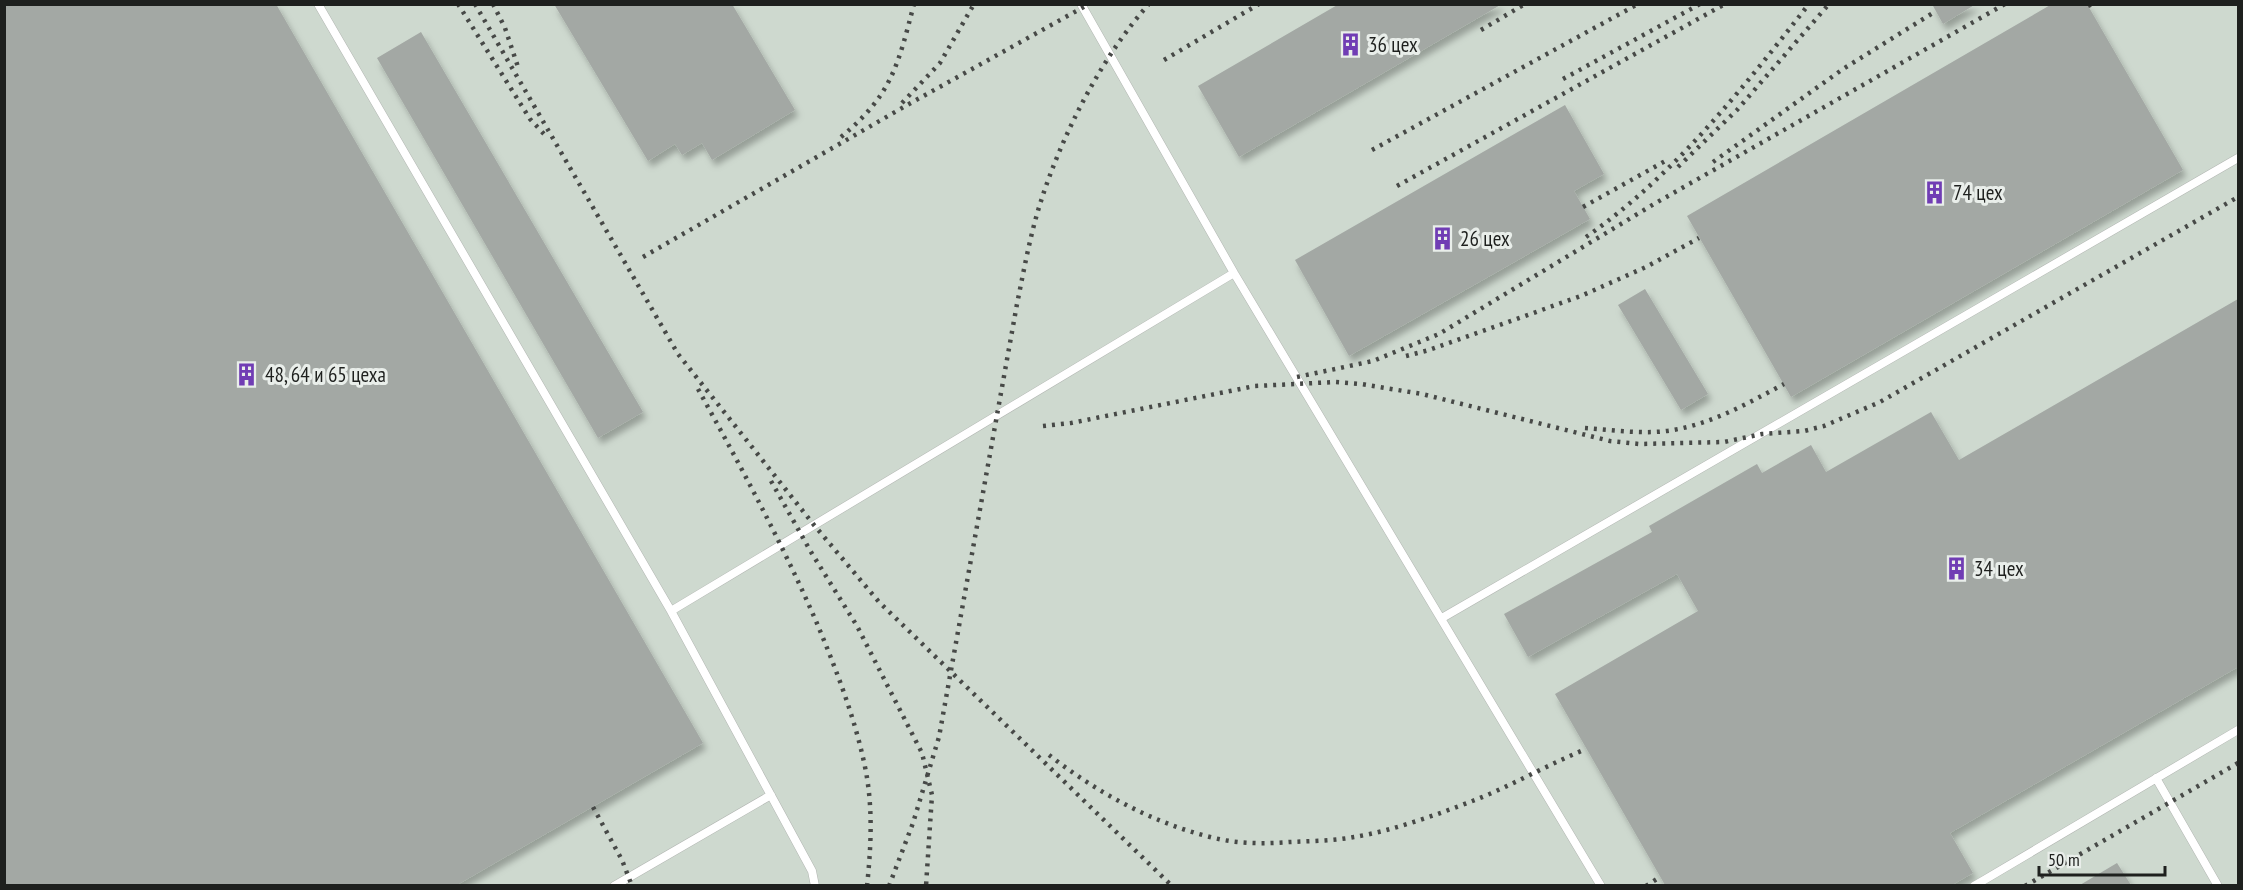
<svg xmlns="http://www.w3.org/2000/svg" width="2243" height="890" font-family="'PT Sans Narrow',sans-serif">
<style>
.built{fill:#ced9cf}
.building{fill:#a3a8a4;filter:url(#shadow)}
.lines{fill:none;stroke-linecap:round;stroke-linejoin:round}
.service-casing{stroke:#b2b6b2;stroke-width:9}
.service{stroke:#fff;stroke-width:8}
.rail{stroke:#474947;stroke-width:4.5;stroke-dasharray:3 6;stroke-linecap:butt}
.labels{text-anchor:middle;stroke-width:6;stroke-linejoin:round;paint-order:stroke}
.poi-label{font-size:21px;fill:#1e201e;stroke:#e9eeea;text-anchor:start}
</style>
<defs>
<filter id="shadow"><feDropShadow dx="3.5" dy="6" stdDeviation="3" flood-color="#0004"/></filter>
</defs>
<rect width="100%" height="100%" fill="#dce1dd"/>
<path class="built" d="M5,5H2238V885H5Z"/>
<path class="building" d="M4,4H276L703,743L457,885H4Z
M554,4H732L795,110L712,160L702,143L682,155L675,144L648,161Z
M1339,4H1502L1239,157L1198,86Z
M1932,4H1976L1943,24Z
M2052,4H2087L2183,170L1791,397L1687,216Z
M421,32L643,412L598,438L377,58Z
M1565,105L1604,174L1574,191L1590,219L1349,356L1295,260Z
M1645,289L1708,394L1681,410L1618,305Z
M2238,299V667L1950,833L1973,873L1952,885H1665L1555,694L1698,611L1677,574L1528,657L1504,614L1652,532L1649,526L1757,464L1762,473L1811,445L1826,472L1931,412L1959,460Z
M2117,863L2131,885H2080Z"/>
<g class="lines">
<defs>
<path id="service" d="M318,4L671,611L812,871L815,886
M1081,4L1234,273L1601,886
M671,611L1234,273
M1442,618L2238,158
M2156,778L2218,886
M614,886L771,795
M1974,886L2238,730"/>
</defs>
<use href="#service" class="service-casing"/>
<use href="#service" class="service"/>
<path class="rail" d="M458,4L530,119L544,134
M475,4L678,354L814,525L879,602L1172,886
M493,4L505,28L519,70
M2088,6L2092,4
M1481,30L1525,4
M1164,60L1259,4
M1563,79L1700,4
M902,103L940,63L974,4
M841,137C892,95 898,65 914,4
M1372,150L1638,4
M1713,162L1843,69L1936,11
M1678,167L1737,110L1829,4
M1397,186L1725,4
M1583,207L1667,160
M1586,237C1675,175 1743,88 1809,4
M643,257L909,104L1089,4
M1406,356L1429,350L1581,296L1646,267L1699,238
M1297,377L1373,361L1439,334L1654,204L2005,4
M698,389C740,465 781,541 816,621C836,669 856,720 866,772C873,810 871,848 867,886
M1043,426L1071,423L1255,386L1335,382L1361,384L1422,394L1610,441L1639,444L1724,442L1762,434L1804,431L1824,426L1880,402L2238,197
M1585,428C1614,430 1645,435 1673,430C1714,423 1748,403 1784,384
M771,481L811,552L857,626L922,753L932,795L926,886
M1049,755C1098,793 1152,823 1214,838C1239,844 1265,844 1290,842C1311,841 1333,841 1354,837C1392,831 1439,814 1475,800C1513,785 1549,764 1586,749
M593,807L622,860L632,886
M889,886L913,823L939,737L1017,304C1024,270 1030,235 1041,201C1062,135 1102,56 1149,4
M1646,886L1660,877
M2025,886L2238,763"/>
</g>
<defs>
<symbol id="building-bare" viewBox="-9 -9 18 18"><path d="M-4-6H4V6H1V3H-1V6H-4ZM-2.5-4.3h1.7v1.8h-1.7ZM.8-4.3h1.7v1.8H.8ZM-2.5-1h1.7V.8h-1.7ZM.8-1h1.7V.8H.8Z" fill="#703db4" stroke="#e9eeea" stroke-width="2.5" paint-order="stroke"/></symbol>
</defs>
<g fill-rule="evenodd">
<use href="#building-bare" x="1334" y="28" width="33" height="33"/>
<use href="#building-bare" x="1918" y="176" width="33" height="33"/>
<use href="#building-bare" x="1426" y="222" width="33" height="33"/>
<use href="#building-bare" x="230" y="358" width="33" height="33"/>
<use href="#building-bare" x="1940" y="552" width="33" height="33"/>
</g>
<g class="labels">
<g class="poi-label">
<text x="1368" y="52">36 цех</text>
<text x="1953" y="200">74 цех</text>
<text x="1460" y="246">26 цех</text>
<text x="265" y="382">48, 64 и 65 цеха</text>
<text x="1974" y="576">34 цех</text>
</g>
</g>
<rect width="2243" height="890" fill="none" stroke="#1e201e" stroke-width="12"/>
<path d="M2039 866v9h126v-9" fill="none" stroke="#1e201e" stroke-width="3"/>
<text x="2048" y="866" font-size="18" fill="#1e201e" stroke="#e9eeea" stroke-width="4.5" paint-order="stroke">50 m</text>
</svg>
